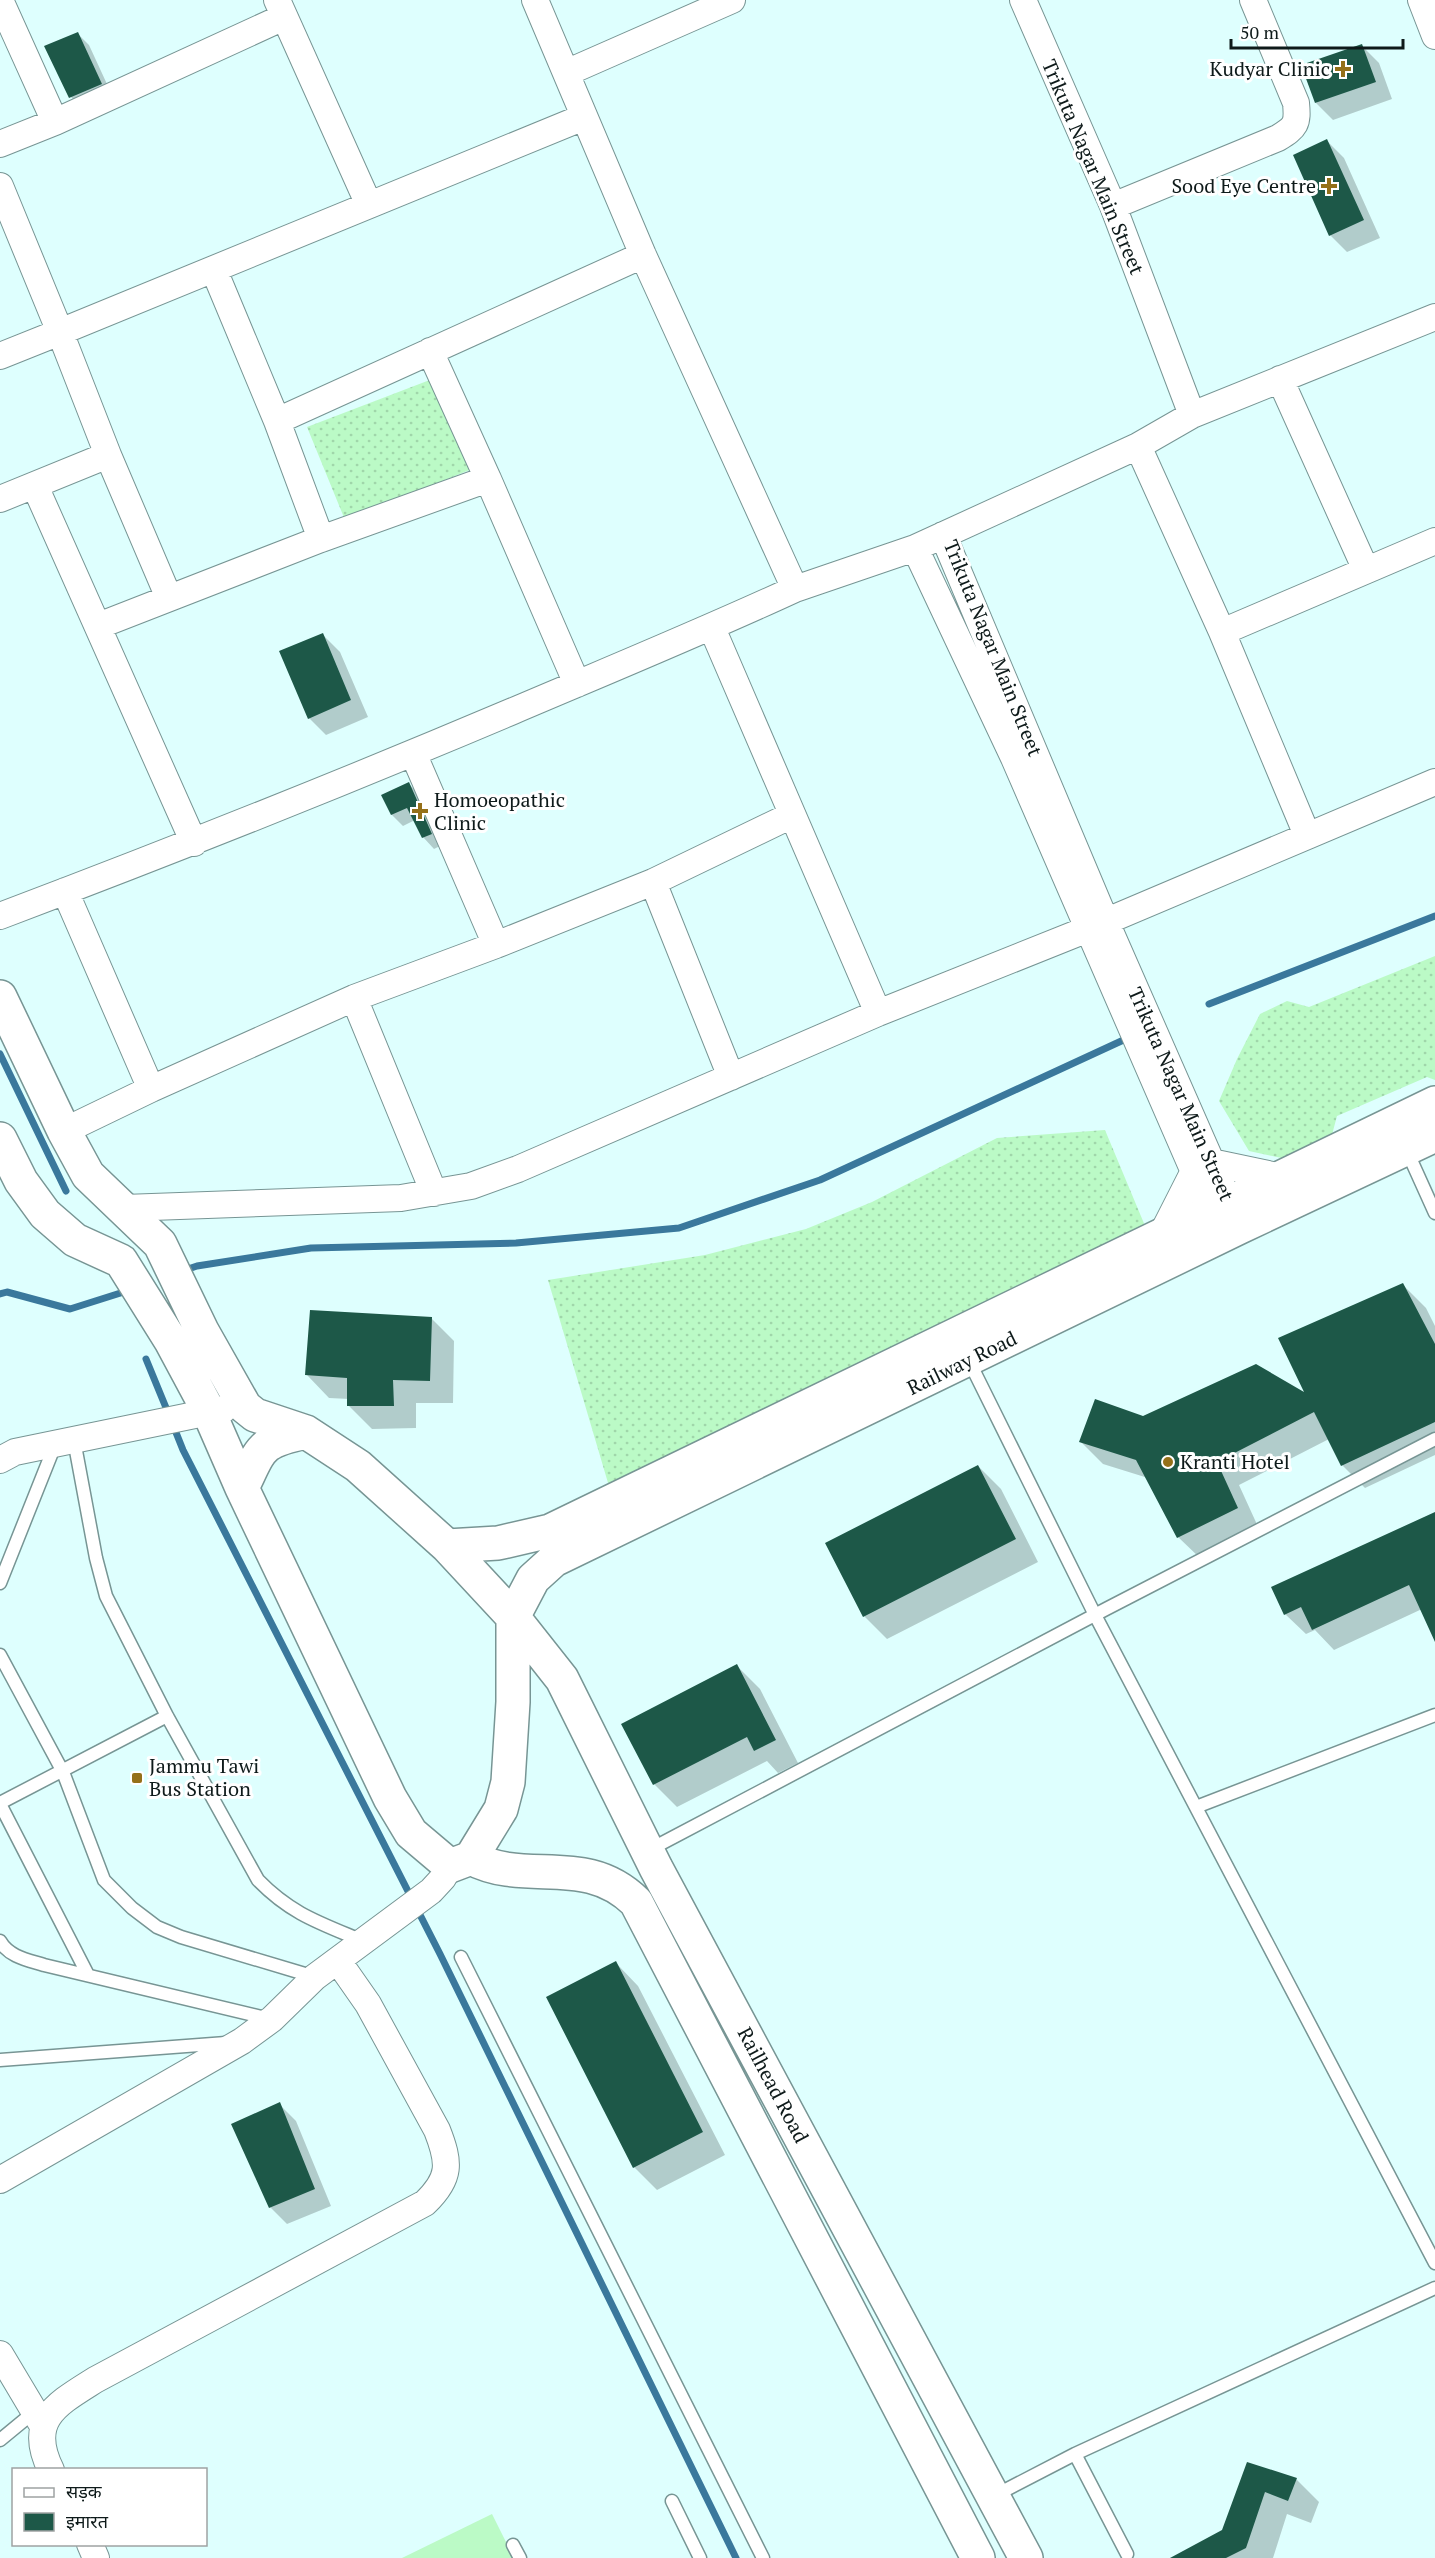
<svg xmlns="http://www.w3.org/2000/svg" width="1435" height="2558" font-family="'PT Serif','Noto Sans Devanagari',serif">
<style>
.grass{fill:url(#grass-dots)}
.garden{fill:#bbfac6}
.shadow{fill:#0003}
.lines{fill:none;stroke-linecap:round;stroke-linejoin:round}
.stream{stroke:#3a789c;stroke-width:7}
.building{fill:#1d5848}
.service-casing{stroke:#779594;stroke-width:15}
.minor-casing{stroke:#779594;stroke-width:28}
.secondary-casing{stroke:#779594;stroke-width:36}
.service{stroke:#fff;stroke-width:12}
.minor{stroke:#fff;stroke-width:26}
.secondary{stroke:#fff;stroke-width:33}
.poi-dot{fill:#957019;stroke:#fff;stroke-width:2}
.labels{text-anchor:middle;stroke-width:6;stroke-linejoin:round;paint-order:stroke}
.poi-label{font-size:20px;fill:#0e1a1a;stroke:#fff;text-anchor:start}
.street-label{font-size:20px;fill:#0e1a1a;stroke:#fff}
</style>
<defs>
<pattern id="grass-dots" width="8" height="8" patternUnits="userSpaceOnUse" patternTransform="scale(1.5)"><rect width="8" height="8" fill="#bbfac6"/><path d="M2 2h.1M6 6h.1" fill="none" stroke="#a0d6aa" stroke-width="1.8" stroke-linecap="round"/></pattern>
</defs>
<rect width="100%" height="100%" fill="#defffe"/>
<path class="grass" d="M435,378L472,469L345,520L307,427Z
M1435,956V1080L1427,1077L1337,1116L1329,1146L1286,1159L1249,1151L1219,1101L1237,1059L1260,1014L1287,1001L1309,1007Z
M1105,1130L1148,1233L611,1493L548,1280L705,1255L806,1229L872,1202L997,1138Z"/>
<path class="garden" d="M492,2514L514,2558H402Z"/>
<path class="shadow" d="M78,34L89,45L112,95L82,109L71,97Z
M1362,46L1379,63L1392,99L1333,120L1316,103Z
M1327,141L1344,158L1380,238L1347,252L1330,235Z
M323,635L340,652L368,717L326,735L309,718Z
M409,784L420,795L442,845L434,849L423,837L415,820L403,826L392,815L383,796Z
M1403,1285L1426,1308L1435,1326V1455L1365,1488L1342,1465L1329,1439L1239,1485L1260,1531L1201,1559L1178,1537L1148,1478L1103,1464L1080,1441L1143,1417L1308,1395Z
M431,1318L454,1341L453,1403H416V1428L372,1429L349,1406V1399L329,1398L307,1375Z
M978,1466L1001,1489L1038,1562L887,1639L864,1616Z
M1435,1517V1638L1422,1609L1334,1650L1315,1630L1306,1634L1285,1614Z
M737,1666L760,1689L798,1763L778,1773L767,1761L677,1807L654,1784Z
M616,1963L638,1986L725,2155L657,2190L634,2167Z
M279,2104L296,2121L331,2206L287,2224L270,2207Z
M1248,2464L1296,2479L1319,2502L1311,2523L1287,2514L1273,2558H1182L1223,2531Z"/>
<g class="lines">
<path class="stream" d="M1209,1004L1435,916
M0,1054L66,1191
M182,1271L197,1266L311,1248L516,1243L679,1228L820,1180L1130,1037
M0,1294L7,1292L70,1309L130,1290
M146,1359L169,1415
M173,1425L183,1450L440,1954L736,2558"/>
</g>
<path class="building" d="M78,32L102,84L69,98L44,46Z
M1362,44L1376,82L1315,103L1301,65Z
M1327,139L1364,220L1329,236L1293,155Z
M323,633L351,700L308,719L279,651Z
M409,782L432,834L422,838L407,808L391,815L381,795Z
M1403,1283L1435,1344V1422L1341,1466L1314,1412L1217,1462L1238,1508L1177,1538L1136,1460L1079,1442L1095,1399L1143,1416L1256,1364L1304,1392L1278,1338Z
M310,1310L432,1317L430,1381L393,1380L394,1406H347V1378L305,1375Z
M978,1465L1016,1539L863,1617L825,1543Z
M1435,1512V1642L1409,1585L1312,1630L1301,1607L1284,1615L1271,1587Z
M737,1664L776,1740L754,1751L747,1737L653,1785L621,1724Z
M616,1961L703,2132L633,2168L546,1997Z
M280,2102L315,2189L269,2208L231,2124Z
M1247,2462L1297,2478L1288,2501L1265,2492L1246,2548L1226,2558H1170L1222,2530Z"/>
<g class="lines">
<defs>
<path id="service" d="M1407,1151L1435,1213
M969,1361L1095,1615L1435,2263
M74,1440L96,1558L106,1596L167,1716L258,1880C291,1914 320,1923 363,1941
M0,1583L55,1445
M0,1655L63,1772L104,1880L132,1908L157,1927L181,1937L315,1977
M0,1803L167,1716
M0,1804L88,1975
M1196,1807L1435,1715
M649,1850L1106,1609L1435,1439
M0,1941C9,1957 28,1960 44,1965L270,2019
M461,1957L763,2558
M0,2060L226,2043
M0,2440L34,2412
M1075,2454L1127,2554
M994,2496L1075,2454L1435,2288
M672,2501L700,2558
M513,2545L520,2558"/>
<path id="minor" d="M0,0L55,122
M277,0L369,205
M535,0L643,255L795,589L915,548L1138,446L1192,415L1113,206L1023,0
M1421,0L1435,36
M566,73L732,0
M0,144L55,122L284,17
M0,186L60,332L0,356
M1113,206L1278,138C1296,127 1298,124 1296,103L1253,0
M214,270L277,421L321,539
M430,351L488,479
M1280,379L1366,570
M1192,415L1435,317
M277,421L643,255
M1138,446L1222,632L1307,835
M108,455L60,332L584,117
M35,486L194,843
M0,499L108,455L169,598
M943,535L1106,922L1236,1218
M915,548L1014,758L1218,1227
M98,626L321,539L488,479L577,684
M712,628L878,1013
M1222,632L1435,541
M413,753L496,945
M653,882L731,1077
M65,891L151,1089
M0,916C172,851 343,783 513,711C607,671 702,632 795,589
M354,998L434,1193
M64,1131L151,1089L354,998L496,945L653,882L792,815
M1211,1162L1282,1177
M124,1208L401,1198L471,1186L518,1169L878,1013L1088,929L1435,782
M1161,1236L1194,1171
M0,1460L15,1452L224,1409
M0,2180L242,2041L272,2019L315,1977L431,1891L443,1878L450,1866
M0,2354L43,2426
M51,2470C26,2420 57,2404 95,2380L425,2203C451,2178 450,2163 437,2130L368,2004L338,1961
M90,2544L96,2558"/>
<path id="secondary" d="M0,997L64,1131L88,1175L160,1244L202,1331L245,1407L255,1415L306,1432L358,1466L447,1546L513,1617V1702L508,1782L501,1809L471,1858L450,1866L411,1833L390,1798L242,1488C262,1447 259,1442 306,1432
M0,1139L21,1181L45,1214L75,1240L121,1261L171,1341L208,1410L242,1488
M447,1546L498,1543L550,1531L1435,1103
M471,1858C527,1887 585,1852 636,1902L978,2558
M1026,2558L656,1868L562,1679L513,1617L533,1579L554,1560L1240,1227L1435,1135"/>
</defs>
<use href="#service" class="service-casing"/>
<use href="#minor" class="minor-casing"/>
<use href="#secondary" class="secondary-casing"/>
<use href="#service" class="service"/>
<use href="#minor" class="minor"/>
<use href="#secondary" class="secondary"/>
</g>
<g class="poi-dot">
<path d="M1340 60h6v6h6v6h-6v6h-6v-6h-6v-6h6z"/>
<path d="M1326 177h6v6h6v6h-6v6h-6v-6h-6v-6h6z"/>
<path d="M417 802h6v6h6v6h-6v6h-6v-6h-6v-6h6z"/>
<circle cx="1168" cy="1462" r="6"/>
<rect x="131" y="1772" width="12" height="12" rx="3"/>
</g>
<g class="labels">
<g class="poi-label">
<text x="1330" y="76" text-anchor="end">Kudyar Clinic</text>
<text x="1316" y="193" text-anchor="end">Sood Eye Centre</text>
<text x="434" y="807">Homoeopathic<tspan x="434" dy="23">Clinic</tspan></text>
<text x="1180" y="1469">Kranti Hotel</text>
<text x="149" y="1773">Jammu Tawi<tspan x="149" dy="23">Bus Station</tspan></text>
</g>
<g class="street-label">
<text transform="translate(1093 167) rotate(67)" y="7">Trikuta Nagar Main Street</text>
<text transform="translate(993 648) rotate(68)" y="7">Trikuta Nagar Main Street</text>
<text transform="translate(1181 1094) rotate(66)" y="7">Trikuta Nagar Main Street</text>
<text transform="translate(962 1363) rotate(-26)" y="7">Railway Road</text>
<text transform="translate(773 2085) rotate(62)" y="7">Railhead Road</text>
</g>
</g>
<rect x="12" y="2468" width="195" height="78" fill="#ffffff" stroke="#9fa3a3" stroke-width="1.5"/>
<rect x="24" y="2488" width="30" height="9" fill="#ffffff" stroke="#9fa3a3" stroke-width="1.5"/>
<text x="66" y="2498" font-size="18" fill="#0e1a1a">सड़क</text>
<rect x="24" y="2513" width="30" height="18" fill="#1d5848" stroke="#9fa3a3" stroke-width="1.5"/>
<text x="66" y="2528" font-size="18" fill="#0e1a1a">इमारत</text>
<path d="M1231 39v9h172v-9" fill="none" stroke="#0e1a1a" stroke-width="3"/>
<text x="1240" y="39" font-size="18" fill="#0e1a1a" stroke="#ffffff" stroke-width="4.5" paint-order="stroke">50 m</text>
</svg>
